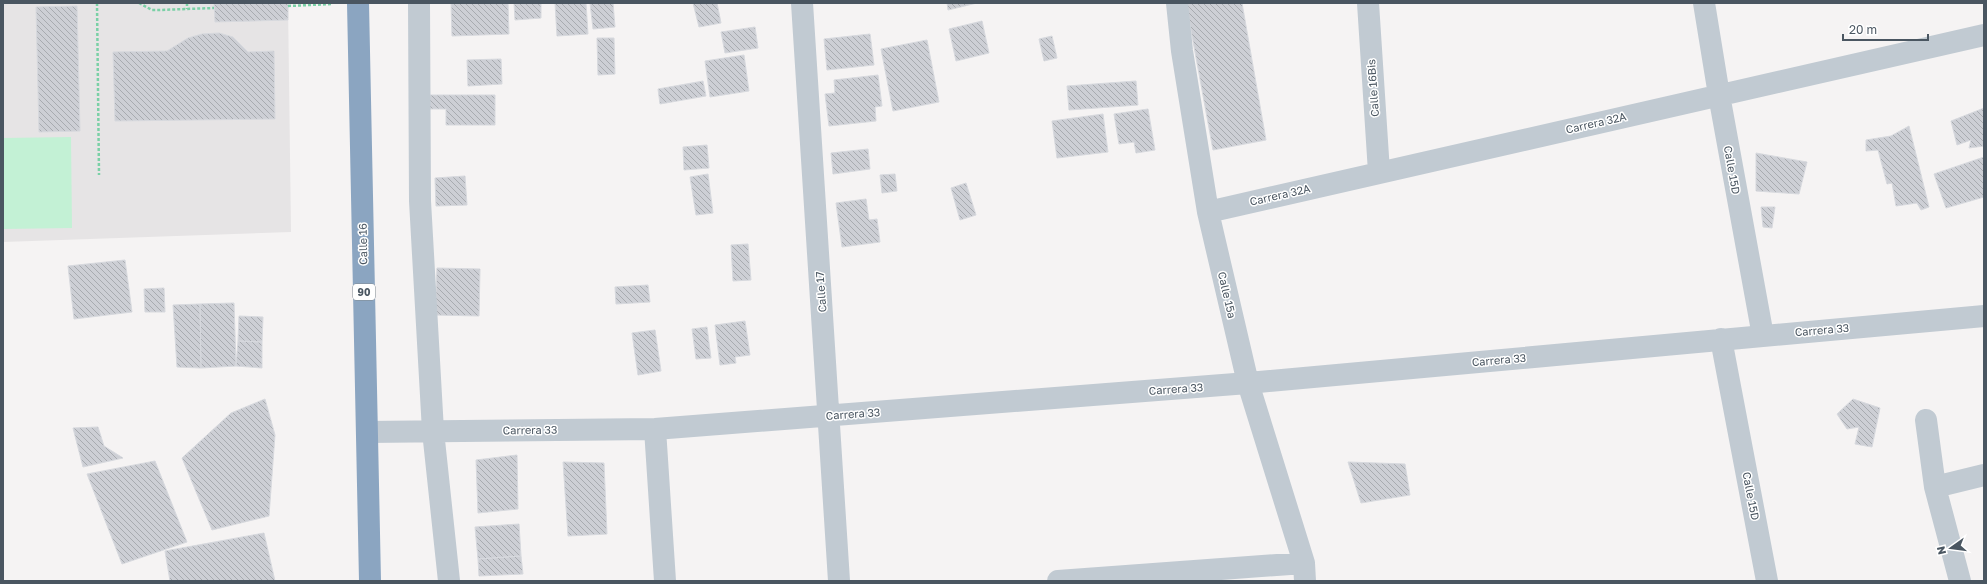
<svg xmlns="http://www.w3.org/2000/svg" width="1987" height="584" font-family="'Golos Text',sans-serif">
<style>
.education{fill:#e6e4e5}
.pitch{fill:#c3f1d5}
.building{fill:url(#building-back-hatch);stroke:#d7d9de}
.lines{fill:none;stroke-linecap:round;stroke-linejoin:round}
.path{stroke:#7ad0a6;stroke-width:2.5;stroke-dasharray:3 2;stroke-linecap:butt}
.minor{stroke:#c1cad2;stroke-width:22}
.highway{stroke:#8ba5c1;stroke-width:22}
.labels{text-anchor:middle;stroke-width:3;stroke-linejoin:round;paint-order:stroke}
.shield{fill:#fff;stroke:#808990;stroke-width:1}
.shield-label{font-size:10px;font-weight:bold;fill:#4a5661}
.street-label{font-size:11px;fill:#4a5661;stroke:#fff}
</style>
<defs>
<pattern id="building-back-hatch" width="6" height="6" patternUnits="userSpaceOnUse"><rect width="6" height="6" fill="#cdcfd5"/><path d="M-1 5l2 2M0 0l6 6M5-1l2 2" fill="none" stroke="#a8abb0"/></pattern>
</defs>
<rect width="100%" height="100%" fill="#f5f3f3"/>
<path class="education" d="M3,3H288L291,232L3,242Z"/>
<path class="pitch" d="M71,137L72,228L3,229V138Z"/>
<path class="building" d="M214,3H288V20L215,22Z
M451,3H508L509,34L452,36Z
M514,3H541V18L515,20Z
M555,3H586L588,34L557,36Z
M590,3H613L615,27L593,29Z
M693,3H717L721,23L699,27Z
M947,3H977L948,10Z
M1186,3H1242L1266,140L1213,150Z
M77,6L80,131L39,132L36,7Z
M982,21L989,53L956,61L949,29Z
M755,27L758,48L725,53L721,32Z
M219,33L233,37L248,52L274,51L275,119L115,121L113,52L167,51L188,38L202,34Z
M870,34L874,65L827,70L824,39Z
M1052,36L1057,58L1044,61L1039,39Z
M597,38H614L615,74L598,75Z
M927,40L939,102L893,111L881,49Z
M744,55L749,91L710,97L705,61Z
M501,59L502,84L468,86L467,60Z
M878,75L882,106L875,107L876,121L829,126L825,94L835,93L834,80Z
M703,81L706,96L660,104L658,89Z
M1136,81L1138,105L1069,110L1067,86Z
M430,95H495V125H446V109H429Z
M1984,108V146L1969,148L1971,140L1957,145L1951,121Z
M1148,109L1155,150L1136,153L1134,142L1119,144L1114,114Z
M1103,114L1108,152L1057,158L1052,121Z
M1909,126L1929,207L1921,210L1917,203L1896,206L1892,183L1887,184L1878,150L1866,151V140L1891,136Z
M707,145L709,168L684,170L683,147Z
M868,149L870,169L833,174L831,153Z
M1756,153L1807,162L1799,194L1756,191Z
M1984,157V197L1946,208L1934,174Z
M708,174L713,213L696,215L690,177Z
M895,174L897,191L882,193L880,175Z
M465,176L467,205L436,206L435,178Z
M966,183L976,215L960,220L951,188Z
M866,199L869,220L877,219L880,242L842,247L836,203Z
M1761,207H1775L1772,228L1763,227Z
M748,244L751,280L733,281L731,245Z
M125,260L132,312L74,319L68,266Z
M437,268L480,269L479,316L435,315Z
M648,285L650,302L616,304L615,287Z
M164,288L165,312H145L144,289Z
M234,303L236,366L201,368L200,304Z
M200,304L201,368L177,367L173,305Z
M239,316L263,317L262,342L238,341Z
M745,321L750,355L735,357L736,363L720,365L715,325Z
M707,327L711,358L696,359L692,329Z
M655,330L661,371L638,375L632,333Z
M238,341L262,342V368L236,366Z
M265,399L275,435L269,516L212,530L182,458L231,413Z
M1853,399L1880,408L1872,447L1855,444L1859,427L1847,429L1837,414Z
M98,427L104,446L123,458L83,467L73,428Z
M517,455L518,509L478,513L476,460Z
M155,461L187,542L122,564L87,474Z
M563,462L604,463L607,534L568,536Z
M1348,462L1405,464L1410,495L1361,503Z
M519,524L521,556L478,559L475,527Z
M264,533L275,581H170L165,551Z
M521,556L523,574L479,576L478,559Z"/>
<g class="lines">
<path class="path" d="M97,3L99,175
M139,3L152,10H159L214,8
M187,3V9
M288,6L332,4"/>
<path class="minor" d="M419,3L420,201L433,431L449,581
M802,3L839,581
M1177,3L1182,51L1208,212L1248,383L1304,563L1305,581
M1368,3L1379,172
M1704,3L1719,95L1763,336
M1208,212L1984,35
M1721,339L1767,581
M1926,420L1935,487L1960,581
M655,429L665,581
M367,432L655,429L1248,383L1984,316
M1935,487L1984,475
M1058,581L1304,563"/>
<path class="highway" d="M358,3L370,581"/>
</g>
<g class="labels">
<rect class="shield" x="353" y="284" width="22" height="16" rx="3"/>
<g class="shield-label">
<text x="364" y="296">90</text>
</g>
<g class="street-label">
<text transform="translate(1373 88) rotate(-94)" y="4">Calle 16Bis</text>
<text transform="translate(1596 123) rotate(-13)" y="4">Carrera 32A</text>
<text transform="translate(1732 170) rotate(80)" y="4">Calle 15D</text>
<text transform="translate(1280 195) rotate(-13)" y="4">Carrera 32A</text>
<text transform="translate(363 244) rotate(-91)" y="4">Calle 16</text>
<text transform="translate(821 292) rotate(-94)" y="4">Calle 17</text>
<text transform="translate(1227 295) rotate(77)" y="4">Calle 15a</text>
<text transform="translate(1822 330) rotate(-5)" y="4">Carrera 33</text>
<text transform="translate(1499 360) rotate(-5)" y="4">Carrera 33</text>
<text transform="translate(1176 389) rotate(-4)" y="4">Carrera 33</text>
<text transform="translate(853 414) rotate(-4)" y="4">Carrera 33</text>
<text transform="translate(530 430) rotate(-1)" y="4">Carrera 33</text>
<text transform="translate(1751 496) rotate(79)" y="4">Calle 15D</text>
</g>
</g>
<rect width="1987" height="584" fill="none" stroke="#4a5661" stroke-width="8"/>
<g transform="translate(1951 548) rotate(256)" stroke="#ffffff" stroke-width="3" paint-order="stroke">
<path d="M0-3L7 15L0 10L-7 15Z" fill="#4a5661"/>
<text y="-6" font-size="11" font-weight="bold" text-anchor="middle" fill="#4a5661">N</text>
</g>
<path d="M1843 34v6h85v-6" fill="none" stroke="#4a5661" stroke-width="2"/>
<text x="1849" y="34" font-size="12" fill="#4a5661" stroke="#ffffff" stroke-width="3" paint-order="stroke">20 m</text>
</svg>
